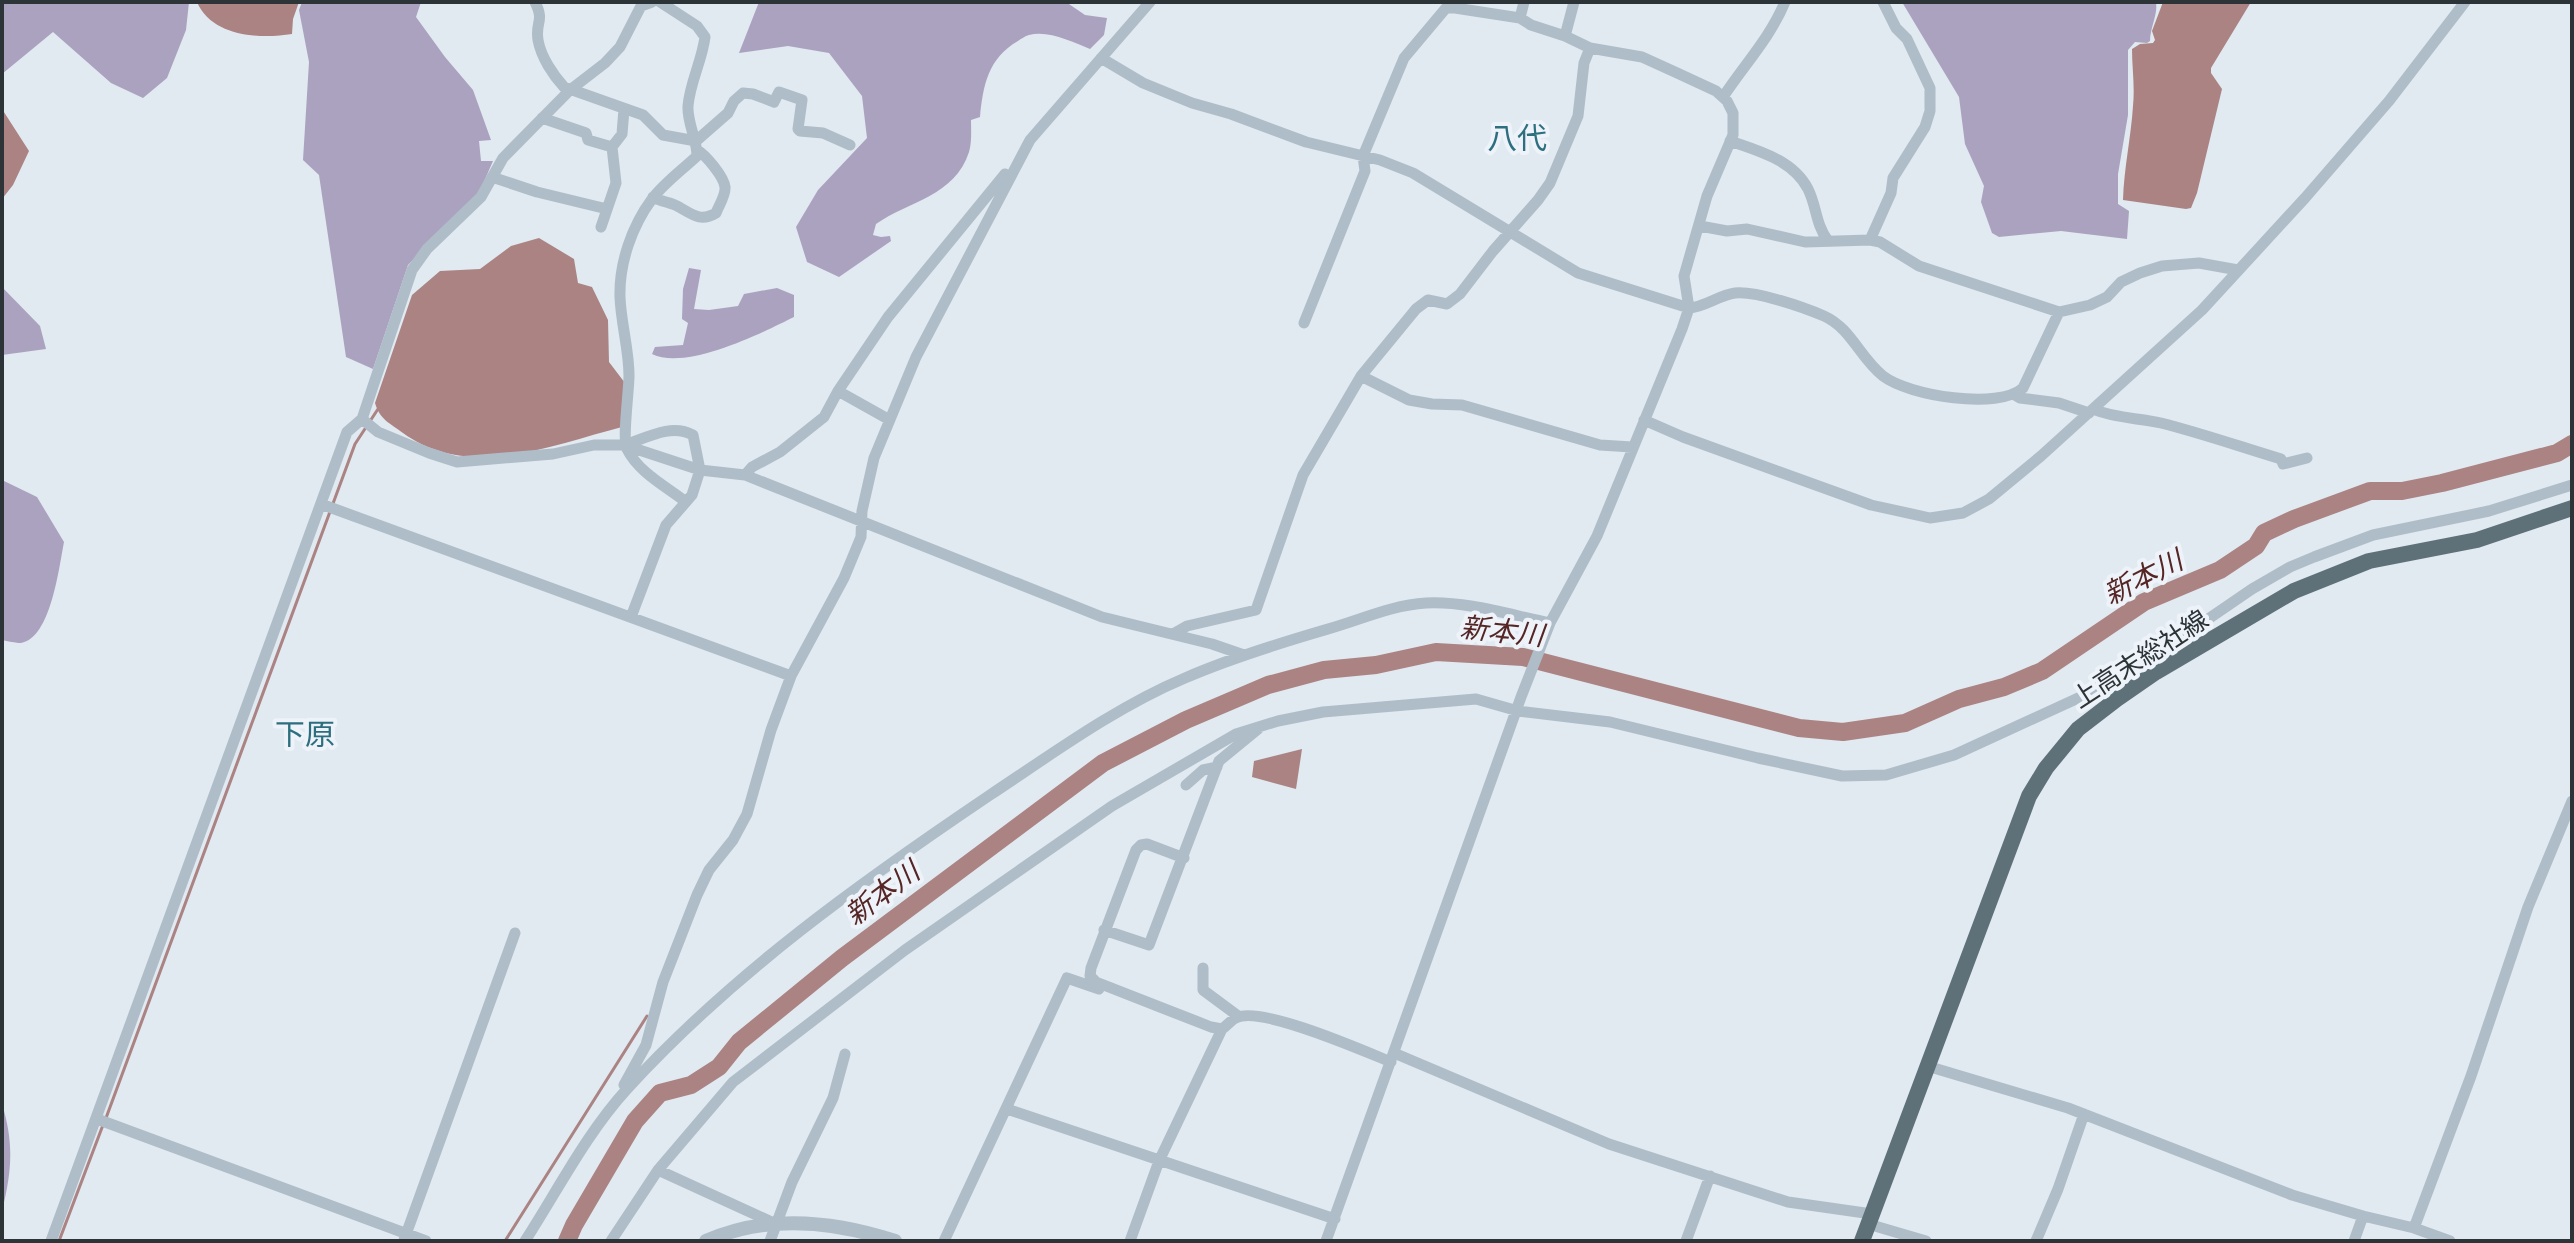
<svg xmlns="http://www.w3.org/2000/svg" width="2574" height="1243" font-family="'Sofia Sans Condensed','Noto Sans JP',sans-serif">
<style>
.green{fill:#aba2bf}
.water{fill:#ab8383}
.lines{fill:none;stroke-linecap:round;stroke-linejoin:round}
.stream{stroke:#ab8383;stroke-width:3}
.river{stroke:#ab8383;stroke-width:18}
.minor{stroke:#aebdc8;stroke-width:11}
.tertiary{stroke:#aebdc8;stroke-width:14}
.primary{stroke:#5e7178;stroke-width:16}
.labels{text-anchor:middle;stroke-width:8;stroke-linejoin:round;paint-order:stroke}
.street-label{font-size:26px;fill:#2c3438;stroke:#edf3f9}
.water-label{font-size:28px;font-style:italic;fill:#552625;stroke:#edf3f9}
.quarter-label{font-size:30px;fill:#2d6f7f;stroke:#edf3f9}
</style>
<rect width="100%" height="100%" fill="#e1e9f1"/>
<path class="green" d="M2,2H189L186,30L167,78L143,98L111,83L53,32L2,74Z
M302,2H421L416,17L445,57L473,90L491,140L479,141L481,161H493L479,193L408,265L373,369L346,357L319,175L303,160L309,62L299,10Z
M759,2H1066L1085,15L1107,18L1104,35L1090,49C1072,42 1049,30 1029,35C1025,36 1021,39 1018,41C988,58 983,86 980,117L971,120C971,130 972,142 969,152C955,196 909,201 876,224L873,235L881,237L890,236L891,241L839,277L807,262L796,227L818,190L867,138L862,96L829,53L788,46L739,53Z
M1902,2L2156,3C2158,14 2150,28 2150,41L2147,43L2135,42L2128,50V115L2118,174V204L2129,211L2127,239L2061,231L1999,237L1992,233L1981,202L1984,186L1965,144L1959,97Z
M689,268L701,270L694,309L709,310L738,306L744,294L777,288L794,295V317C762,333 686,371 652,354L655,347L683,345L688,323L682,319L683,289Z
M2,287L40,326L46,349L2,355Z
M2,480L37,497L64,542C59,567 51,638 21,643C16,643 7,641 2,640Z
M2,1104C14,1143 12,1171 2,1211Z"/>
<path class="water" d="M197,2H299L293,19L292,34C260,39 212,37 197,2Z
M2163,2H2251L2211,68V73L2222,89L2197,193L2191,208L2186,209L2123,200C2124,168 2131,137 2133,106C2135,86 2132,68 2132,49L2140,44L2153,43L2155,40L2152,31Z
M2,109L29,151L13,185L2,199Z
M539,238L574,259L578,283L592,287L608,320L609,362L625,383L622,427C552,445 469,481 403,433C390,423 380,420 375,403L412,295L440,271L480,269L511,246Z
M1302,749L1296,789L1252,777L1254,761Z"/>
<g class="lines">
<path class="stream" d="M106,1118L355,444L378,409
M59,1241L103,1125
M505,1241L647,1016"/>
<path class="river" d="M567,1241L574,1225L635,1121L660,1093L691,1085L719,1067L739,1042L842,958L1103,763L1186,720L1268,685L1324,670L1376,665L1436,652L1523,657L1799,728L1843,732L1905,723L1959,699L2004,687L2042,671L2144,602L2220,570L2256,546L2264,533L2294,519L2370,491H2402L2442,483L2557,453L2572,444"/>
<path class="minor" d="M535,2C545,22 535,21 538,40C541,57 553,75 564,87L643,115L663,135L696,141L728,113L734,101L743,93L753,94L774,102L779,92L802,100L798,129L800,131L823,133L850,145
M660,2L697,26L705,37C702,61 690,82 688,106C687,123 697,139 697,156C682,170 664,183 652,199C632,226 619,263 620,297C621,324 629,349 629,376C629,391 622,441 627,449C638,472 667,487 686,502
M1883,2L1896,28L1907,39L1930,88V111L1925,127L1893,178L1891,193L1870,240L1880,242L1919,266L2059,312L2090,305L2107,297L2121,282L2140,273L2162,266L2199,263L2238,270
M1520,18L1524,2
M1101,58L1143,83L1192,103L1231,114L1306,142L1380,160L1413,173L1578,273L1689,308C1705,307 1719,295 1735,293C1757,291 1803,307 1824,316C1851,328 1860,358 1883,376C1909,396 1999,410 2023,388L2059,312
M1723,97C1744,65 1770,38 1785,2
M542,118L586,133L588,140L612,147L622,134L624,109
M1730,141C1759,151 1793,160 1808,189C1817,207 1815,223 1828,241
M492,177L537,192L607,209
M653,197C661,202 671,202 679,207C693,215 701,222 716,213C719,205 726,195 725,187C724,177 706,155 697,150
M1700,226L1727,231L1747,229L1805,242L1870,240
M601,227L616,183L612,147
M1304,323L1365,171L1363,156L1404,58L1446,8H1455L1520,18L1531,25L1565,36
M1361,376L1409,400L1432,404L1462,405L1600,445L1632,447
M838,391L888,419
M2015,395L2020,398L2059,403L2089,413
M2093,409C2114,418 2138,418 2161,423C2201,433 2241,447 2281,459L2283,464L2307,458
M362,419L378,432L429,453L457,462L553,454L594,445H624L700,470L745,475L1102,617L1212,644L1244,655
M1644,420L1683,437L1871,505L1930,518L1963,513L1989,499L2041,456L2202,310L2305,198L2389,101L2465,2
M625,445C646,438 671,423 693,435L700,470L692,495L666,525L631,617
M745,475L752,467L780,452L824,417L838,391L888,317L1005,174
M321,504L791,676
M1173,634L1187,626L1256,610L1303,475L1361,376L1416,309L1428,300L1447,304L1460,294L1493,251L1538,200L1550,183L1578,116L1584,63L1590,48
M1186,785L1203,770L1217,767
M1184,858L1147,844L1141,845L1136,850L1091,968L1090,976L1096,982L1211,1027L1222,1029C1227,1026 1231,1020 1236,1018C1260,1005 1364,1051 1391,1062
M1104,930L1149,945L1219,761L1258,729
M1203,968V990L1238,1016
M1394,1053L1609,1144L1788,1202L1872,1214
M1927,1066L2068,1108L2292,1195L2363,1216L2414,1228L2450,1241
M624,1085L646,1045L663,982L697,895L709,870L733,840L747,814L771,730L791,676L844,578L861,537L862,511L874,458L916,357L1030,140L1150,2
M1007,1109L1335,1219
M97,1119L426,1241
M658,1170L776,1224
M1868,1224L1926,1241
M2414,1228L2471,1076L2528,907L2572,801
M404,1240L515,933
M51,1241L347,432L362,419L412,270L427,249L481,197L503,158L570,90L605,63L620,47L641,6L652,2
M525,1241C558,1190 586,1134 627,1089C732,974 861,882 990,795C1052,754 1116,707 1185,678C1231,658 1280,643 1328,629C1360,620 1392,605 1426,603C1467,601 1510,615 1550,623
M611,1241L658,1170L733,1082L905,950L1112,806L1236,734L1278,721L1323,712L1476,699L1518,711L1610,722L1758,758L1842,776L1886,775L1954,755L2087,694L2179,639L2252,589L2290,567L2314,557L2373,535L2489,511L2572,485
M770,1241L792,1182L833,1098L845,1054
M944,1241L1067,978L1099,989
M1130,1241L1159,1161L1222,1029
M1326,1241L1521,697L1550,623L1597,536L1682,329L1689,308L1684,276L1707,196L1733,135V113L1727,101L1716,91L1675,72L1642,57L1590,48L1565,36L1574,2
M1686,1241L1710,1176
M2036,1241L2058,1189L2084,1114
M2354,1241L2363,1216"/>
<path class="tertiary" d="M706,1241C767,1214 834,1221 895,1241"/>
<path class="primary" d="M1862,1241L2029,796L2046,768L2078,729L2117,699L2156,672L2294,591L2369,561L2477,540L2572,508"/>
</g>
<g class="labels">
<g class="street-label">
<text transform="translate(2140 659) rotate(-33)" y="9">上高末総社線</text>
</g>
<g class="water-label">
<text transform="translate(2143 577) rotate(-27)" y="10">新本川</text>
<text transform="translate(1502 631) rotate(6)" y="10">新本川</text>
<text transform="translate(882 893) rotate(-37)" y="10">新本川</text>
</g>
<g class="quarter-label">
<text x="1517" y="149">八代</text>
<text x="305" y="745">下原</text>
</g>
</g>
<rect width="2574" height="1243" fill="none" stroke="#2c3438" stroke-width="8"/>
</svg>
